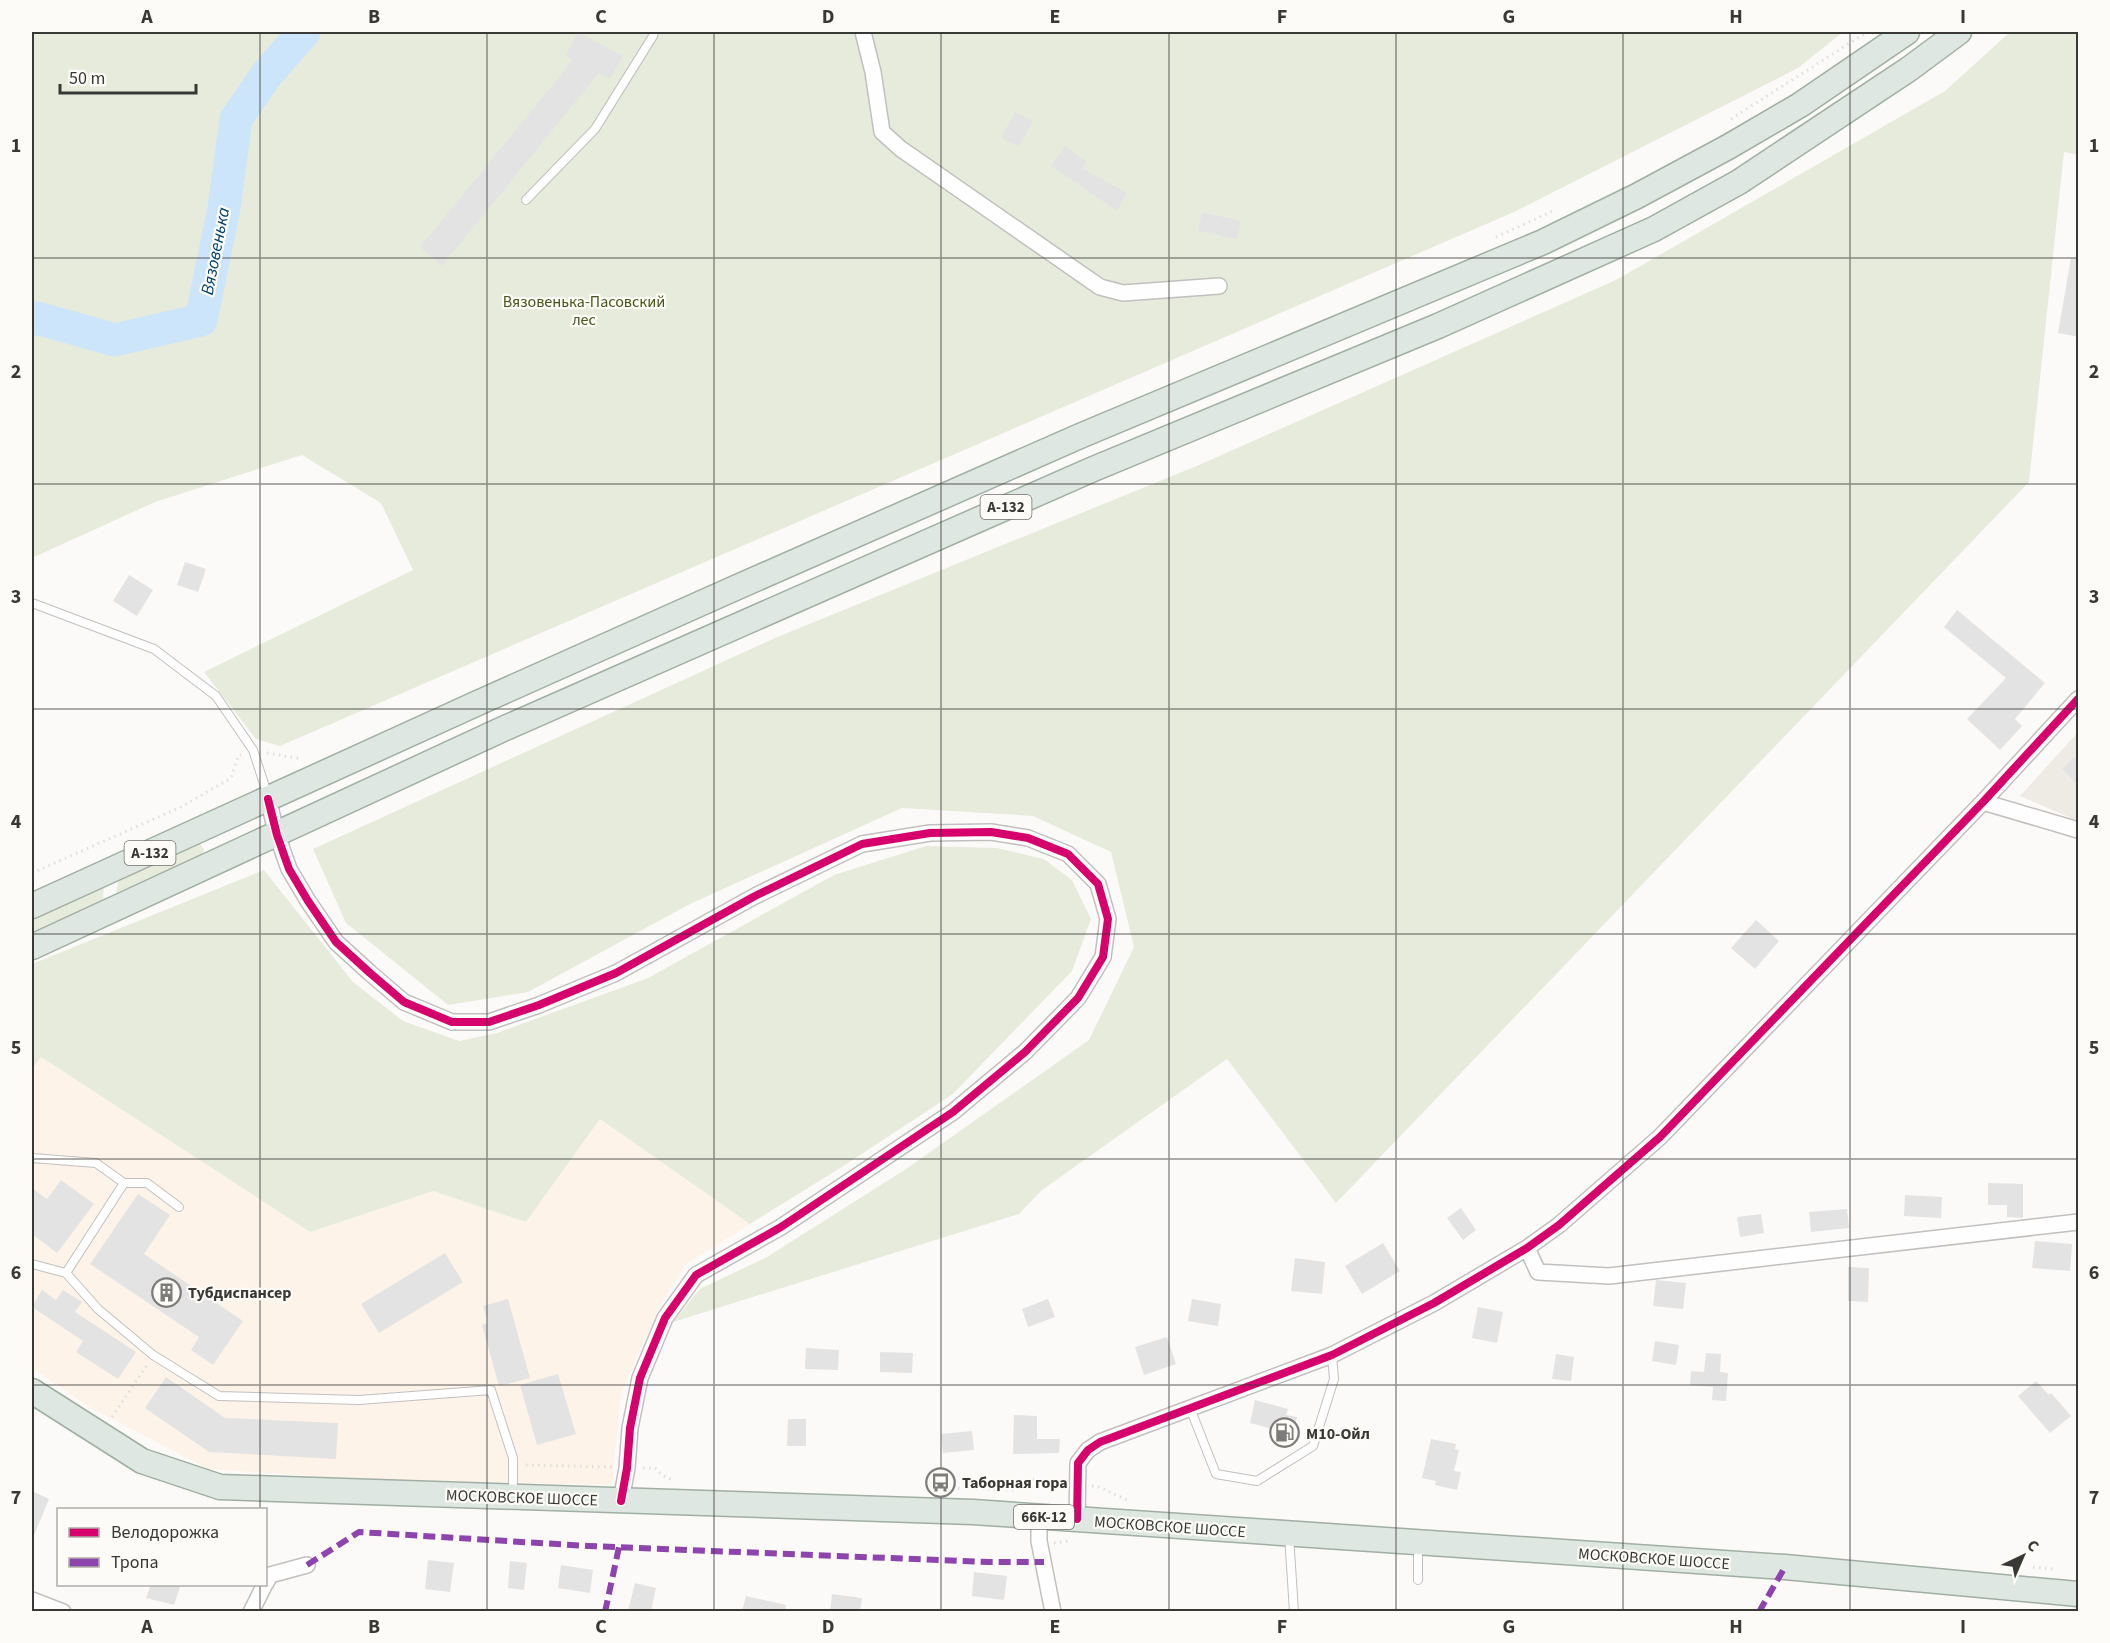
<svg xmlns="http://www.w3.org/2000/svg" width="2110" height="1643" font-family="'Source Sans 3',sans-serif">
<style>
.built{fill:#eeebe5}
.medical{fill:#fdf3e9}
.green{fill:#e7ebdc}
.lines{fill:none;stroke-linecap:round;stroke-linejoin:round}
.river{stroke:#cde5fa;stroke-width:33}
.building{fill:#e4e3e3}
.lane-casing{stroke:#c1c0bf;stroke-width:10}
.street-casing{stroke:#c1c0bf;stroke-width:18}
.primary-casing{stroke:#a0aea3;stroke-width:27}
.path{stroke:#dfdfde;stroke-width:3;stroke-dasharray:1.5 4.5;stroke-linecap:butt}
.lane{stroke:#fffefe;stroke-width:8}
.street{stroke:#fffefe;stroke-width:15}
.primary{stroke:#dee7e1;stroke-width:24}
.quiet{stroke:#8e44ad;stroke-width:6;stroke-dasharray:12 6;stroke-linecap:butt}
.cycleway-casing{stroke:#fdfbf7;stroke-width:11}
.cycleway{stroke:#d6006c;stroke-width:8}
.grid{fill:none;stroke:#383836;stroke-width:1.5;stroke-opacity:0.55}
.labels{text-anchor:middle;stroke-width:4.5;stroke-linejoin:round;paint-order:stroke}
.shield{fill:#fdfbf7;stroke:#737270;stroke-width:1.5}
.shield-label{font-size:15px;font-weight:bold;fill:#383836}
.park-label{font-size:16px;fill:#485619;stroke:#fdfbf7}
.poi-label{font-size:16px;font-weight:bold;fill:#383836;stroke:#fdfbf7;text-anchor:start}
.street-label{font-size:16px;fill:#383836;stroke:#fdfbf7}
.water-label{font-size:18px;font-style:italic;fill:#054268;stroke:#fdfbf7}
.neatline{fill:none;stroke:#383836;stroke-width:2}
.grid-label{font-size:20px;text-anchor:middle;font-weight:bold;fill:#383836}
</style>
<rect width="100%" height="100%" fill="#fcfaf8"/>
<path class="built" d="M2078,732V821L2020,796Z"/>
<path class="medical" d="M41,1057L310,1232L433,1191L526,1222L600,1119L750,1224L685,1265L657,1312L621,1394L612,1485L359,1479L208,1469L91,1408L32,1368V1069Z"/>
<path class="green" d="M32,32H1843L1798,68L1514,212L280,746L256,739L204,672L413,570L381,503L302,455L155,502L32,558Z
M2010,32H2078V155L2064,152L2029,482L1336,1203L1227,1059L1042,1190L1019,1214L673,1322L700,1289L767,1257L906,1169L1089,1040L1134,947L1111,852L1033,816L902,808L690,904L528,992L448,1005L346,923L313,849L775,638L1199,465L1616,280L1945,91Z
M199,843L204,849L203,854L116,893L119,879Z
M926,846L997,848L1044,859L1072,880L1091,919L1072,971L953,1094L845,1165L750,1224L600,1119L526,1222L433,1191L310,1232L41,1057L32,1069V964L264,870L353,982L403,1021L459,1041L497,1033L648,978L834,875Z
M104,885L103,901L32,932V917Z"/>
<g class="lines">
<path class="river" d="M32,320L37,318L115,340L201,320L224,208L236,119L267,74L304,32"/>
</g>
<path class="building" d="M578,32L623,56L610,79L599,73L442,266L420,247L573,60L565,56Z
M1015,112L1033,121L1019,147L1001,138Z
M1065,146L1087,162L1082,168L1127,193L1117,211L1051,166Z
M1202,212L1241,221L1237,239L1198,231Z
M2071,258L2079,259V337L2058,333Z
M185,562L206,569L198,592L177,585Z
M129,575L153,590L137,616L113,601Z
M1957,610L2045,683L2015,719L2022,726L2000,750L1967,719L2006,678L1944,627Z
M2079,752V786L2062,769Z
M1756,920L1779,941L1755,969L1731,948Z
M61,1180L94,1204L57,1253L32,1234V1188L47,1199Z
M1988,1183L2023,1184V1218L2007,1217V1205H1988Z
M138,1194L170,1215L144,1254L243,1321L213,1365L191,1350L199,1337L90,1264Z
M1905,1195L1942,1197L1941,1218L1904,1216Z
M1461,1208L1476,1230L1463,1240L1447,1218Z
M1847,1209L1849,1228L1811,1232L1809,1212Z
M1761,1214L1764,1233L1740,1237L1737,1217Z
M2035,1241L2072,1244L2070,1271L2032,1268Z
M1383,1243L1400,1271L1362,1294L1345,1266Z
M445,1253L463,1282L379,1333L361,1304Z
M1295,1258L1325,1262L1322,1294L1291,1291Z
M1848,1267L1869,1268L1868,1302L1848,1301Z
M1656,1280L1686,1283L1683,1309L1653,1306Z
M42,1290L56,1300L63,1290L82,1302L75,1312L136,1352L118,1379L76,1352L83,1341L32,1307Z
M508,1299L530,1378L499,1386L482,1325L488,1323L483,1306Z
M1048,1299L1055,1317L1028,1327L1022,1309Z
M1192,1299L1221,1304L1218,1326L1188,1321Z
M1478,1307L1503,1312L1497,1343L1472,1338Z
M1167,1337L1176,1364L1144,1375L1135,1347Z
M1655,1341L1679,1345L1676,1365L1652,1361Z
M806,1348L839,1350L838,1370L805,1369Z
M880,1352L913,1353L912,1373L880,1372Z
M1706,1353L1721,1354L1720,1372L1728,1373L1726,1401L1712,1400L1713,1387L1690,1385L1691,1371L1704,1372Z
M1556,1354L1574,1357L1571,1381L1552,1379Z
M558,1374L576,1434L537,1445L520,1385Z
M166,1377L225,1418L338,1423L336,1459L209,1452L145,1408Z
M2036,1381L2049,1395L2051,1393L2071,1416L2050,1433L2018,1396Z
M1255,1400L1288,1409L1286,1415L1297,1417L1293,1434L1250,1423Z
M1014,1415L1037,1416V1439H1060L1059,1453L1013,1454Z
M788,1419H806V1446H787Z
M972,1431L974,1450L943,1453L941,1434Z
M1431,1439L1456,1444L1455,1449L1459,1450L1454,1471L1461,1472L1457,1490L1435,1485L1436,1481L1422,1478Z
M32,1491L49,1499L32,1540Z
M428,1560L454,1563L450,1592L425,1589Z
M510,1561L527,1563L524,1590L508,1588Z
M561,1565L593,1570L590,1593L558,1588Z
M974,1572L1007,1576L1004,1600L972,1596Z
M635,1583L656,1588L651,1611H628Z
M151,1584H181L174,1605L146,1598Z
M832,1594L862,1598L860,1611H830Z
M746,1596L786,1605L785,1611H742Z"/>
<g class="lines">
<defs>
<path id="lane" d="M526,200L595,129L653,36L654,32
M32,603L154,649L216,696L253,750L268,796
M32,1158L96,1163L124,1183L66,1273
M124,1183H147L179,1207
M32,1264L66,1273L98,1309L153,1355L219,1396L359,1400L491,1390L513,1458V1494
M1190,1408L1216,1474L1257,1481L1313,1446L1334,1379L1332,1355
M1289,1535L1294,1612
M1418,1580V1544"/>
<path id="street" d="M863,32L873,72L882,132L901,149L1100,287L1123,293L1219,286
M268,799L277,835L289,869L308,901L336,942L370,973L404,1002L452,1022H489L539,1005L616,973L755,896L862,844L930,833L991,832L1028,838L1068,854L1098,884L1108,919L1103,957L1078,998L1025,1052L953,1112L781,1227L696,1275L665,1318L640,1378L630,1428L627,1468L621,1501
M1983,802L2078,830
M1527,1248L1538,1272L1609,1276L2078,1222
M1039,1517V1541L1053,1612
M1077,1519L1078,1463L1088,1450L1100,1442L1332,1355L1434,1303L1527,1248L1559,1225L1660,1137L1983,802L2078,699
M266,1583L270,1575L307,1565
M32,1600L63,1612
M251,1612L265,1584"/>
<path id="primary" d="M32,906L480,702L724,593L1080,436L1543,242L1637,196L1728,147L1800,105L1907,32
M32,947L503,729L1091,470L1438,326L1654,229L1739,182L1909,69L1959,32
M32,1391L142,1461L220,1487L973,1512L1785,1567L2078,1594"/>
</defs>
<use href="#lane" class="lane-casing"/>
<use href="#street" class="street-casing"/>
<use href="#primary" class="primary-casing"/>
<path class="path" d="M1731,119L1867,32
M1496,237L1555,210
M267,753L302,759
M32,873L181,807L231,778L238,756L241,755
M112,1417L147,1365
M526,1465L612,1467
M643,1468H655L662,1475L674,1481
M1092,1486L1099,1487L1127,1500
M940,1488L1012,1490L1031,1479L1062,1483
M1054,1543L1071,1541
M2033,1567L2053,1569"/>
<use href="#lane" class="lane"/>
<use href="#street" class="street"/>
<use href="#primary" class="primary"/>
<path class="quiet" d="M307,1565L359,1532L588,1546L988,1562H1044
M605,1612L619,1547
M1759,1612L1785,1567"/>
<defs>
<path id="cycleway" d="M268,799L277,835L289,869L308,901L336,942L370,973L404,1002L452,1022H489L539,1005L616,973L755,896L862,844L930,833L991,832L1028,838L1068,854L1098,884L1108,919L1103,957L1078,998L1025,1052L953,1112L781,1227L696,1275L665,1318L640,1378L630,1428L627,1468L621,1501
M1077,1519L1078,1463L1088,1450L1100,1442L1332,1355L1434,1303L1527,1248L1559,1225L1660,1137L1983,802L2078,699"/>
</defs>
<use href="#cycleway" class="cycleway-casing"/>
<use href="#cycleway" class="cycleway"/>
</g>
<path class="grid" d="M260,32V1510M487,32V1612M714,32V1612M941,32V1612M1169,32V1612M1396,32V1612M1623,32V1612M1850,32V1612M32,258H2078M32,484H2078M32,709H2078M32,934H2078M32,1159H2078M32,1385H2078M260,1584V1612"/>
<defs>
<symbol id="building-ring" viewBox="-11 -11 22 22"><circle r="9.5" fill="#fdfbf7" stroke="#7d7c7a" stroke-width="1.5"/><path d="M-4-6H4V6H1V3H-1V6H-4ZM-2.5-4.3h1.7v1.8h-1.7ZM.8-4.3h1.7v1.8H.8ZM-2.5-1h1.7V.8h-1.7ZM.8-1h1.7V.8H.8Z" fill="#7d7c7a"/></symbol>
<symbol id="fuel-ring" viewBox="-11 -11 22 22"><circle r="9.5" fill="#fdfbf7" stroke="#7d7c7a" stroke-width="1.5"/><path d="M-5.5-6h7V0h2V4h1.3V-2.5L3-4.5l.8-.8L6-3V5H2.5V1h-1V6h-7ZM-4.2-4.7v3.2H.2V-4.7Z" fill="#7d7c7a"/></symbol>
<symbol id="bus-ring" viewBox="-11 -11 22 22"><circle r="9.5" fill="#fdfbf7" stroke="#7d7c7a" stroke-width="1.5"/><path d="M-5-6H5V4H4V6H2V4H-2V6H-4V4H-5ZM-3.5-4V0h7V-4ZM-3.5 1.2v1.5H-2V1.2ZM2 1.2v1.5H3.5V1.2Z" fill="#7d7c7a"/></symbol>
</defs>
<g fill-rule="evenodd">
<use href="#building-ring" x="150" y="1276" width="33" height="33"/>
<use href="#fuel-ring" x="1268" y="1416" width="33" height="33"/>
<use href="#bus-ring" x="924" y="1466" width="33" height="33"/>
</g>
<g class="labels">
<g class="shield">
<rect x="980.5" y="495" width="51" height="24" rx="4.5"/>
<rect x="124.5" y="841" width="51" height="24" rx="4.5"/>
<rect x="1014" y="1505" width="60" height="24" rx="4.5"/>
</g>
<g class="shield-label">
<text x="1006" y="512">А-132</text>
<text x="150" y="858">А-132</text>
<text x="1044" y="1522">66К-12</text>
</g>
<g class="park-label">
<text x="584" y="307">Вязовенька-Пасовский<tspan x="584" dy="18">лес</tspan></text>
</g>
<g class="poi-label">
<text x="188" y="1298">Тубдиспансер</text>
<text x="1306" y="1439">М10-Ойл</text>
<text x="962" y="1488">Таборная гора</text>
</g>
<g class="street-label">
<text transform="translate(522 1497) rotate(2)" y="6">МОСКОВСКОЕ ШОССЕ</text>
<text transform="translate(1170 1526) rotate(4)" y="6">МОСКОВСКОЕ ШОССЕ</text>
<text transform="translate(1654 1558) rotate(4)" y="6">МОСКОВСКОЕ ШОССЕ</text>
</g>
<g class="water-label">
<text transform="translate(215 251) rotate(-79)" y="6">Вязовенька</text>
</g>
</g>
<rect width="2110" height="1643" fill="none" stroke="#fdfbf7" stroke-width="66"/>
<rect x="57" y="1508" width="210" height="78" fill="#fdfbf7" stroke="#aeadaa" stroke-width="1.5"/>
<rect x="69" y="1528" width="30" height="9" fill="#d6006c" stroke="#aeadaa" stroke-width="1.5"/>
<text x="111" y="1538" font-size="18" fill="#383836">Велодорожка</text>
<rect x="69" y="1558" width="30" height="9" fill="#8e44ad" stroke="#aeadaa" stroke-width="1.5"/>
<text x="111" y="1568" font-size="18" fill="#383836">Тропа</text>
<g transform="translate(2023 1556) rotate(44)" stroke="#fdfbf7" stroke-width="4.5" paint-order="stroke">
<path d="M0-4.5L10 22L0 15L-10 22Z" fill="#383836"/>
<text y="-9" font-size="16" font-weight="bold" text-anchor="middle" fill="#383836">С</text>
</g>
<path d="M60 84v9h136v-9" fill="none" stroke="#383836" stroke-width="3"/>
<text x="69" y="84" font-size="18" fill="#383836" stroke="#fdfbf7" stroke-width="4.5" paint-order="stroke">50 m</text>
<rect x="33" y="33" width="2044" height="1577" class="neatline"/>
<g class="grid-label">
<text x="147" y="23">A</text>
<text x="374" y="23">B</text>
<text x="601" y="23">C</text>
<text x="828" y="23">D</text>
<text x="1055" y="23">E</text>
<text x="1282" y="23">F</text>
<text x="1509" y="23">G</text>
<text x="1736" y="23">H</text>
<text x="1963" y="23">I</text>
<text x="16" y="152">1</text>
<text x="2094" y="152">1</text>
<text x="16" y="378">2</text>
<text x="2094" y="378">2</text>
<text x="16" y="603">3</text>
<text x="2094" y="603">3</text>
<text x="16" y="828">4</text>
<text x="2094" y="828">4</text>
<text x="16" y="1054">5</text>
<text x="2094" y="1054">5</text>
<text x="16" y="1279">6</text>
<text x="2094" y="1279">6</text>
<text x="16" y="1504">7</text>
<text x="2094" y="1504">7</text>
<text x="147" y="1633">A</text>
<text x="374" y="1633">B</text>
<text x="601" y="1633">C</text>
<text x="828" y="1633">D</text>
<text x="1055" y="1633">E</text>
<text x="1282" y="1633">F</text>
<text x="1509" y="1633">G</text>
<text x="1736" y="1633">H</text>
<text x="1963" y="1633">I</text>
</g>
</svg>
